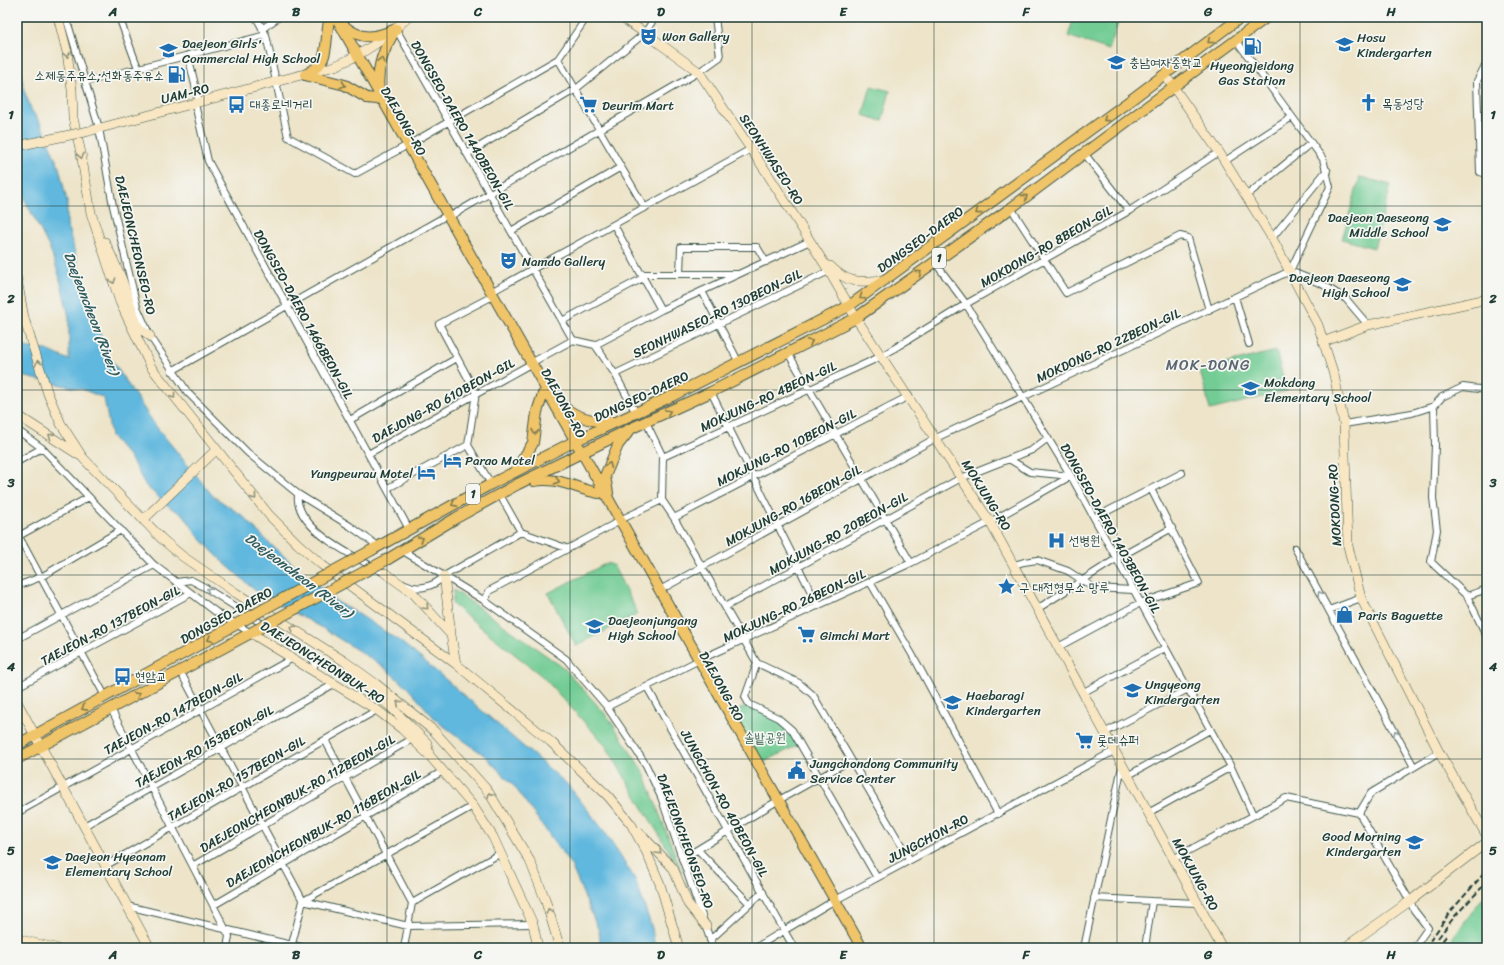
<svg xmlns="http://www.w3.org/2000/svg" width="1504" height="965" font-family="Sriracha,'Poor Story',sans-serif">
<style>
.green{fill:#72cc94;stroke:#488464}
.water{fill:#61b8de;stroke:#407a89}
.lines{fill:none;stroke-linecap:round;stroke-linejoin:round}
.street-casing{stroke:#3e564a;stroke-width:8}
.secondary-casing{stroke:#3e564a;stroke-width:10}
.primary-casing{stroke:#3e564a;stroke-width:12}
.street{stroke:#fff;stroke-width:6}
.secondary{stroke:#f9e7c3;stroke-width:9}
.primary{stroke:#f0c469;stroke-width:10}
.rail{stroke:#1f3d34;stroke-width:2;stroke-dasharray:6 3;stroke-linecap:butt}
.secondary-bridge-casing{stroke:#3e564a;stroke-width:10;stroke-linecap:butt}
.primary-bridge-casing{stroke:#3e564a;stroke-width:12;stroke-linecap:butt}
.secondary-bridge{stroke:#f9e7c3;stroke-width:9}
.primary-bridge{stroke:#f0c469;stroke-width:10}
.oneway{stroke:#7d7a4c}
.oneway2{stroke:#8c927c}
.oneway3{stroke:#8f9e9a}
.grid{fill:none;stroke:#1f3d34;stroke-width:1;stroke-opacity:0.55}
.labels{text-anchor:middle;stroke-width:3.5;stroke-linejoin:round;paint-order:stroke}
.shield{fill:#f6f6f2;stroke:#60746d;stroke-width:1}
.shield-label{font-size:12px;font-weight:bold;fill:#1f3d34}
.poi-label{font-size:13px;fill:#1f3d34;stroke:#f6f6f2;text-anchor:start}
.street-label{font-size:13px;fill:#1f3d34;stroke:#f6f6f2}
.park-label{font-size:13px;fill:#34614c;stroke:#f6f6f2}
.water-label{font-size:14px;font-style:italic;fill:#305c5e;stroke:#f6f6f2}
.quarter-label{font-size:15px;letter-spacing:1px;fill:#5d6772;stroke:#f6f6f2}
.neatline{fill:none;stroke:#1f3d34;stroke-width:1.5}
.grid-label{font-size:13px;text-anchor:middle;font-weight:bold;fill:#1f3d34}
</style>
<rect width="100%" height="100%" fill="#f6f6f2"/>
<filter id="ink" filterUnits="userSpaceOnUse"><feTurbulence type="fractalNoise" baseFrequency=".025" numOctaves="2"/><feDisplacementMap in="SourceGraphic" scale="8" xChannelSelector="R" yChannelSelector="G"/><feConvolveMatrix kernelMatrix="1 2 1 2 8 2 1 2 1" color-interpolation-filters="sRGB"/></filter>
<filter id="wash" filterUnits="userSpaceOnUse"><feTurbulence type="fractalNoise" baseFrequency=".012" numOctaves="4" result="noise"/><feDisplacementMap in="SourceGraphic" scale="16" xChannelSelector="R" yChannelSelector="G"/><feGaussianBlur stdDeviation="0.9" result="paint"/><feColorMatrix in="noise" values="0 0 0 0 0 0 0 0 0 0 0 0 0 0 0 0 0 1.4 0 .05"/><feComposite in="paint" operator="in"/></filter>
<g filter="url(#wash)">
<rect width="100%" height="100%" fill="#ede4c9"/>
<path class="green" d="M1074,17H1120L1109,50L1068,36Z
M871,86L890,91L882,121L863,115Z
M1360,177L1391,185L1374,248L1342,239Z
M1276,351L1287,391L1210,410L1200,370Z
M607,563L613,565L638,614L576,646L548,593Z
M454,590L564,668L608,717L644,773L682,873L606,746L543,677L452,604Z
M749,704L778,718L800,744L756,766L728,716Z
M1487,894V948H1445L1481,900Z"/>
<path class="water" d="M17,55L25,93L32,111L41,124L59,167L67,201V224L88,300L107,353L155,425L213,496L243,516L271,545L337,602L357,613L401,642L429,665L568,785L605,832L635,879L652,928L655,948H601L599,931L571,865L514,786L484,755L438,722L406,686L381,665L319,626L257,592L223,562L198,536L184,515L171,508L146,486L131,459L111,436L104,398L84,390L17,375V346L47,350L69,360V317L59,275L50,249L25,200L18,177Z"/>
</g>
<g filter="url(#ink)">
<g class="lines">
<defs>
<path id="street" d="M66,17L99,128L113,206L137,307L150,336L188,393L248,453L298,494L350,526L378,546
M119,17L138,68
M256,17L266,35L288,137L355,174L404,147
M262,29L279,17
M396,29L573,340L595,345L615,374L636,413
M1236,40L1323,159L1330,187L1290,271
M188,55L199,102
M558,59L645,208
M1487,62L1477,81L1480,172L1487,174
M85,82L266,35
M195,104L208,161L409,529
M408,145L558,59L587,17
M1084,153L1129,211
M467,154L576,89L645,33L655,17
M1225,161L1292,117
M1246,196L1311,143
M1011,208L1066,293L1180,236L1188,238L1209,310
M614,225L661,310
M511,231L621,167
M1272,238L1327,170
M934,261L966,304L1071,476L1231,767L1253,815
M1290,271L1322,284L1346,299L1368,325
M641,274H738
M680,274L681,247H757L766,262
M702,291L739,363
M491,292L751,149
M1235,297L1249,344
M489,298L439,324L476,393L468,445L491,484
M562,321L643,278
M595,345L661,310L810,241
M788,353L911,563
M531,363L573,340
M172,371L444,217H449L699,72L720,57L715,17
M615,374L829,271
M711,392L818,606
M1434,406L1435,445L1433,498L1437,530L1431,562L1467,596L1487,637
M350,420L457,358
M646,422L663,457L662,500L674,518L757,663L799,683L813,695L910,860
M1344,424L1412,413L1434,406L1442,397L1463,387L1487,390
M17,430L42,448L154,565L216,612L251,633
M368,454L527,366
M663,457L882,356L966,304L1129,211L1219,152
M1009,459L1030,472L1071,476
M17,462L42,448
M388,488L468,445
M298,494C298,497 297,502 299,506C308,536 361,560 388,575
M500,495L521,532L566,548
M674,518L909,396
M1094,518L1182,473
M620,520L662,500
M17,533L105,696
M17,537L89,497
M1295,548L1414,767
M403,551L485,601L566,659L607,707L646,765L661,797L713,948
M1014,565L1024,562L1037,560L1068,571L1094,588L1133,590
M177,582L191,580L206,588L309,654L315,663L313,670
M870,582L917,663L998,814
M405,584C418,591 434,587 444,576L521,532
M17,586L41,577L121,530
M660,590L936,438L1290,271
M1467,596L1487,589
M485,601L489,591L616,523
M725,607L961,478L1032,450L1048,438
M1037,609L1116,559L1172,528
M1329,610L1361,598
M17,639L154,565
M1058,647L1140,603L1199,583L1151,489
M757,663L745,697L749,704L778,718L792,730L877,878
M180,671L303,901L291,948
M17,687L191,593
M647,687L794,948
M1082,693L1165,648
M607,707L699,660L911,563L990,522L1071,476
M111,709L226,930L229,936L227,948
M1104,733L1188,689
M325,740L412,903L404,948
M1127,776L1210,730
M779,800L851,760
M17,813L293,658
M1148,813L1231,767
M1359,813L1410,901L1414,910L1428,928L1414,948
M84,826L334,684
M698,850L749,903
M682,859L774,803
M1173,859L1286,798L1359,813L1371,793L1439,752
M194,865L412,739
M105,866L377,710
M1094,898L1152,901
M303,901L408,926L533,924
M303,901L473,806
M412,903L501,853
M214,905L443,771
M127,906L305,948
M710,940L763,892
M755,948L830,903L1114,751
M1084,948L1122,766
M1145,948L1152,901L1197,903"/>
<path id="secondary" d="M58,17L67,52L72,90L73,118L81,153L91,213L120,302L151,367L269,515L298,544L322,565L456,664L551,742L608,796L631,824L646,851L660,884L679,948
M621,17L645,33L699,72L767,173L829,271L856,318L990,522L1222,948
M1165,75L1219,152L1272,238L1318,325L1334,375L1344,424L1348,546L1361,598L1439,752L1487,836
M89,131L335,66C363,54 386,39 408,17
M105,242L121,277L138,327L150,336
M830,266C849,285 860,282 885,280
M17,279L24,318L48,394L61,424L83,458L162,539L182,556L236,593L344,661L376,684L434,731L488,791L530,861L545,899L560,948
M1323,342L1368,325L1487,299
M17,415L79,455
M143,520L216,450
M385,573L413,593L451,635L456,664
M444,576L451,634
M251,633L377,710L402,729L429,755L473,806L493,837L533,924L538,948
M349,671L392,708L427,743L429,755
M17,702L150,948
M639,832L673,868L688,904L706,926
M17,939L55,948
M1344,948L1410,901L1487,842"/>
<path id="primary" d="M336,17L862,948
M343,25C361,41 375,38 396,29
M305,75L345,85L367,98L377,99
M305,75C333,62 323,42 330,17
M379,91C376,67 384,48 396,29
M557,401C572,417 591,422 613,422
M516,470L533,443L537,412L543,394
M534,481C557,476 576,489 599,493
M608,493L605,476L618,445L630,430
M372,550L491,484L575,441L672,396L849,306L1128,102L1241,17
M388,559L456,518L518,484L632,428L711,392L856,318L1011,208L1267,17
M17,745L244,620
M17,759L258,629"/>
</defs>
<use href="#street" class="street-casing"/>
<use href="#secondary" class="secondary-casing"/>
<use href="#primary" class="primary-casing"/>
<use href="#street" class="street"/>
<use href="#secondary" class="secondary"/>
<use href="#primary" class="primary"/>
<path class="rail" d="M1438,938L1455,916L1487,882
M1425,948L1451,911L1487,870
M1437,948L1447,935"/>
<defs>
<path id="secondary-bridge" d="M17,146L89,131"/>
<path id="primary-bridge" d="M244,620L372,550
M258,629L388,559"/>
</defs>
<use href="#secondary-bridge" class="secondary-bridge-casing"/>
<use href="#primary-bridge" class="primary-bridge-casing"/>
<use href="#secondary-bridge" class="secondary-bridge"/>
<use href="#primary-bridge" class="primary-bridge"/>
</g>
<defs><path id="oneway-chevron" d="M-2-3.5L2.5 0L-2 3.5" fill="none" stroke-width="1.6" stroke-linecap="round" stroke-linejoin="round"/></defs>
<g class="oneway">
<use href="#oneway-chevron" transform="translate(1210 41) rotate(142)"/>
<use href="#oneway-chevron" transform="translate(381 60) rotate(-76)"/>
<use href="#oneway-chevron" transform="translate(343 85) rotate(19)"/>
<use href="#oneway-chevron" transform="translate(1106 119) rotate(144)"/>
<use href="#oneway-chevron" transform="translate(1025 197) rotate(-37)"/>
<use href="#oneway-chevron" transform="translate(978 212) rotate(143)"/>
<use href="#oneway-chevron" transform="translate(919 273) rotate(-36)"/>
<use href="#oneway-chevron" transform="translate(862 297) rotate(145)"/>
<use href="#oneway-chevron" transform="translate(810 342) rotate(-27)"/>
<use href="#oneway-chevron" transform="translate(668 412) rotate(-25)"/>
<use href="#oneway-chevron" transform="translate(535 432) rotate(100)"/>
<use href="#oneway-chevron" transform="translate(609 465) rotate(-68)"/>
<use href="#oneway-chevron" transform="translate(557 481) rotate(12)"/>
<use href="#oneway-chevron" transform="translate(454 504) rotate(151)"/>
<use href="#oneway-chevron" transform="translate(421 539) rotate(-31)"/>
<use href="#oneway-chevron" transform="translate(210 639) rotate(151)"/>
<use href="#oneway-chevron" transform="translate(137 695) rotate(-28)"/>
<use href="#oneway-chevron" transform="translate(84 708) rotate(151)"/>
</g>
<g class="oneway2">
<use href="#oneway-chevron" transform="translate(67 55) rotate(80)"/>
<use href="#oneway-chevron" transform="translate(81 156) rotate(79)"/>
<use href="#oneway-chevron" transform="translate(113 281) rotate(71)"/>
<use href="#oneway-chevron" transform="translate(38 363) rotate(-107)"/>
<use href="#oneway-chevron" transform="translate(173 396) rotate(52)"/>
<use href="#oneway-chevron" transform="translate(51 436) rotate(-145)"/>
<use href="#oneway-chevron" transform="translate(254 497) rotate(51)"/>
<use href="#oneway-chevron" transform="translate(426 607) rotate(46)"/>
<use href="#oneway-chevron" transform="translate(293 628) rotate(-148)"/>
<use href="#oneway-chevron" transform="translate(399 703) rotate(-141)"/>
<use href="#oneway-chevron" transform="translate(490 795) rotate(-122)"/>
<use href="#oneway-chevron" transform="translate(659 852) rotate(47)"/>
<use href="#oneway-chevron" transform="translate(549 911) rotate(-109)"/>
</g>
<g class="oneway3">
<use href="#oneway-chevron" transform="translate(209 590) rotate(-150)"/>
<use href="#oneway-chevron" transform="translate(1320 594) rotate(-119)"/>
<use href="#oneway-chevron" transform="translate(1396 733) rotate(-119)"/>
</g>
</g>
<path class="grid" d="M204,17V948M387,17V948M570,17V948M752,17V948M934,17V948M1117,17V948M1300,17V948M17,206H1487M17,390H1487M17,575H1487M17,759H1487"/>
<defs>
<symbol id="theatre-bare" viewBox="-9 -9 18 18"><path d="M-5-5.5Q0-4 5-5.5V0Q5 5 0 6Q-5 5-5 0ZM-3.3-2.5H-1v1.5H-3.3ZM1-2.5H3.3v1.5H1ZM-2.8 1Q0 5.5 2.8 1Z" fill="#1f6fb2" stroke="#f6f6f2" stroke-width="2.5" paint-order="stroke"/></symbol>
<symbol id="school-bare" viewBox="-9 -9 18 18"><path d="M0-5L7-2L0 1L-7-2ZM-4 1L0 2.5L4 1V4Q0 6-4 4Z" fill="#1f6fb2" stroke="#f6f6f2" stroke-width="2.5" paint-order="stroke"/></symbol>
<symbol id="fuel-bare" viewBox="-9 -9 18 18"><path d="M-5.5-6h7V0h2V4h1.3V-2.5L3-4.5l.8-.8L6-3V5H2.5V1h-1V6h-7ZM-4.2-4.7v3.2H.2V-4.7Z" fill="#1f6fb2" stroke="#f6f6f2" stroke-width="2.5" paint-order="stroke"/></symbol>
<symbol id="church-bare" viewBox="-9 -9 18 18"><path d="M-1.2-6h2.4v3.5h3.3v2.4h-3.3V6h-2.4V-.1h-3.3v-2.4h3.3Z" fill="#1f6fb2" stroke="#f6f6f2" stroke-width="2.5" paint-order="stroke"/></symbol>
<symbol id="bus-bare" viewBox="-9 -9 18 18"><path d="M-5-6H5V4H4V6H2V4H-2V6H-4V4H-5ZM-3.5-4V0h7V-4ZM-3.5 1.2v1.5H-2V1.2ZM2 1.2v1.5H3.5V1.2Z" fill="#1f6fb2" stroke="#f6f6f2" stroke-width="2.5" paint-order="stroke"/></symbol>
<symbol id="supermarket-bare" viewBox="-9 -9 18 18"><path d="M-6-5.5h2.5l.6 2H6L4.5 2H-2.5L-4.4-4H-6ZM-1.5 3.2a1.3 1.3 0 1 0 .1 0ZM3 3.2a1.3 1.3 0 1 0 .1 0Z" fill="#1f6fb2" stroke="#f6f6f2" stroke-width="2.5" paint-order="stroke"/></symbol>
<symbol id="hotel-bare" viewBox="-9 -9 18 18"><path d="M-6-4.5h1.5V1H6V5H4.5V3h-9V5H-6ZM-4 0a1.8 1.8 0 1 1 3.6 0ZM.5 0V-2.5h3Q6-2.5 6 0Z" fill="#1f6fb2" stroke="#f6f6f2" stroke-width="2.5" paint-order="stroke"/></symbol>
<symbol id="hospital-bare" viewBox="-9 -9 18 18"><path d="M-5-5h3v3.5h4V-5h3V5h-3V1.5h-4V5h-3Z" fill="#1f6fb2" stroke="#f6f6f2" stroke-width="2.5" paint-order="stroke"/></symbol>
<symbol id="sight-bare" viewBox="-9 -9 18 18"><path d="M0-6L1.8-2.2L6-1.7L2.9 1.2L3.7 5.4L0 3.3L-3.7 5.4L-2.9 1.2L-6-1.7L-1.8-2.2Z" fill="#1f6fb2" stroke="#f6f6f2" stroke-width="2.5" paint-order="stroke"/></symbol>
<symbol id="shop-bare" viewBox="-9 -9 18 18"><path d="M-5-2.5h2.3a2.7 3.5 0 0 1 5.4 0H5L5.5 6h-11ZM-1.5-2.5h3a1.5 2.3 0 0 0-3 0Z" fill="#1f6fb2" stroke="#f6f6f2" stroke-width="2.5" paint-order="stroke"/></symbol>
<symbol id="civic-bare" viewBox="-9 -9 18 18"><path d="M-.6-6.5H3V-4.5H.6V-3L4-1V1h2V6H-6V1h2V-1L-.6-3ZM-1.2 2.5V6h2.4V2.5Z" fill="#1f6fb2" stroke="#f6f6f2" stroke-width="2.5" paint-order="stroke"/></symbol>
</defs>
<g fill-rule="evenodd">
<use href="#theatre-bare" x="636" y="24" width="25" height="25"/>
<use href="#school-bare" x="1332" y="32" width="25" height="25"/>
<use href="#fuel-bare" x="1240" y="34" width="25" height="25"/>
<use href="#school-bare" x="156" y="38" width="25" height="25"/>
<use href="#school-bare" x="1104" y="50" width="25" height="25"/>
<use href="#fuel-bare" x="164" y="62" width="25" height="25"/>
<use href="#church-bare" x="1356" y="90" width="25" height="25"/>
<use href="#bus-bare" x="224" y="92" width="25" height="25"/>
<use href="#supermarket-bare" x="576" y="92" width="25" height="25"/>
<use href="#school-bare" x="1430" y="212" width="25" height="25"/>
<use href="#theatre-bare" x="496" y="248" width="25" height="25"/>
<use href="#school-bare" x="1390" y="272" width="25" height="25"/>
<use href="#school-bare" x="1238" y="376" width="25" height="25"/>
<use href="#hotel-bare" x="440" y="448" width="25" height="25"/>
<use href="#hotel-bare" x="414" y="460" width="25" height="25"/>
<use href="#hospital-bare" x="1044" y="528" width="25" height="25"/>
<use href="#sight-bare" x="994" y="574" width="25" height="25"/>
<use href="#shop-bare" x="1332" y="602" width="25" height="25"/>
<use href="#school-bare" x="582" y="614" width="25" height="25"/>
<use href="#supermarket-bare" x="794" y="622" width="25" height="25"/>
<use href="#bus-bare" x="110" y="664" width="25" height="25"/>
<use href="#school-bare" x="1120" y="678" width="25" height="25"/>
<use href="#school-bare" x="940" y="690" width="25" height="25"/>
<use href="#supermarket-bare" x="1072" y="728" width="25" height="25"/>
<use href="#civic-bare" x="784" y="758" width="25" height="25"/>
<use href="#school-bare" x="1402" y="830" width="25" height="25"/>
<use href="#school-bare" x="40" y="850" width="25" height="25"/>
</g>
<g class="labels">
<g class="shield">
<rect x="932" y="248" width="14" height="20" rx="3"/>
<rect x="466" y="484" width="14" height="20" rx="3"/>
</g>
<g class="shield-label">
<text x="939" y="262">1</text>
<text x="473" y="498">1</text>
</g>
<g class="poi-label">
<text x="662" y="41">Won Gallery</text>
<text x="1357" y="42">Hosu<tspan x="1357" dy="15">Kindergarten</tspan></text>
<text x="182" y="48">Daejeon Girls'<tspan x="182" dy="15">Commercial High School</tspan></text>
<text x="1129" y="67">충남여자중학교</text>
<text x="1252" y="70" text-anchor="middle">Hyeongjeidong<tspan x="1252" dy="15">Gas Station</tspan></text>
<text x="164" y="80" text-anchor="end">소제동주유소;선화동주유소</text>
<text x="1382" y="108">목동성당</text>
<text x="250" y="109">대종로네거리</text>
<text x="602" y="110">Deurim Mart</text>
<text x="1429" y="222" text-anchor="end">Daejeon Daeseong<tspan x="1429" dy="15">Middle School</tspan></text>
<text x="522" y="266">Namdo Gallery</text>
<text x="1390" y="282" text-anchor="end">Daejeon Daeseong<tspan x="1390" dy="15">High School</tspan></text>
<text x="1264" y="387">Mokdong<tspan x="1264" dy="15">Elementary School</tspan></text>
<text x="465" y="465">Parao Motel</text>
<text x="413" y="478" text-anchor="end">Yungpeurau Motel</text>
<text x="1069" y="545">선병원</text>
<text x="1019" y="592">구 대전형무소 망루</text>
<text x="1358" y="620">Paris Baguette</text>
<text x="608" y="625">Daejeonjungang<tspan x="608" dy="15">High School</tspan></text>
<text x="820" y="640">Gimchi Mart</text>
<text x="135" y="681">현암교</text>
<text x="1145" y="689">Ungyeong<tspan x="1145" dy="15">Kindergarten</tspan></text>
<text x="966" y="700">Haebaragi<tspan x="966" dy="15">Kindergarten</tspan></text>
<text x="1097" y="745">롯데슈퍼</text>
<text x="810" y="768">Jungchondong Community<tspan x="810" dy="15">Service Center</tspan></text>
<text x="1401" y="841" text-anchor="end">Good Morning<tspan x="1401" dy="15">Kindergarten</tspan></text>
<text x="65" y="861">Daejeon Hyeonam<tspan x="65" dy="15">Elementary School</tspan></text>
</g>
<g class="street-label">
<text transform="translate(185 93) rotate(-14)" y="5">UAM-RO</text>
<text transform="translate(404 121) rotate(60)" y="5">DAEJONG-RO</text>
<text transform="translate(463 125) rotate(60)" y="5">DONGSEO-DAERO 1440BEON-GIL</text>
<text transform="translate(772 159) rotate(57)" y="5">SEONHWASEO-RO</text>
<text transform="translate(920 239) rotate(-36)" y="5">DONGSEO-DAERO</text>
<text transform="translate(136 245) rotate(77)" y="5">DAEJEONCHEONSEO-RO</text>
<text transform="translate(1046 246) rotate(-30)" y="5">MOKDONG-RO 8BEON-GIL</text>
<text transform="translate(717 313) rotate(-26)" y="5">SEONHWASEO-RO 130BEON-GIL</text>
<text transform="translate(304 314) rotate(61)" y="5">DONGSEO-DAERO 1466BEON-GIL</text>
<text transform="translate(1108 345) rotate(-25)" y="5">MOKDONG-RO 22BEON-GIL</text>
<text transform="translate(641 396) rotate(-25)" y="5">DONGSEO-DAERO</text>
<text transform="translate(768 396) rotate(-25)" y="5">MOKJUNG-RO 4BEON-GIL</text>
<text transform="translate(443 400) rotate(-29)" y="5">DAEJONG-RO 610BEON-GIL</text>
<text transform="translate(564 403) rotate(61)" y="5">DAEJONG-RO</text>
<text transform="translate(786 447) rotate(-27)" y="5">MOKJUNG-RO 10BEON-GIL</text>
<text transform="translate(987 495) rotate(58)" y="5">MOKJUNG-RO</text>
<text transform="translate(793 505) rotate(-29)" y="5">MOKJUNG-RO 16BEON-GIL</text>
<text transform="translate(1334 505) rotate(-93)" y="5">MOKDONG-RO</text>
<text transform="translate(1111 528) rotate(61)" y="5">DONGSEO-DAERO 1403BEON-GIL</text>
<text transform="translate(838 533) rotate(-29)" y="5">MOKJUNG-RO 20BEON-GIL</text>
<text transform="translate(794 605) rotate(-25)" y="5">MOKJUNG-RO 26BEON-GIL</text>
<text transform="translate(226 615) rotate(-29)" y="5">DONGSEO-DAERO</text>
<text transform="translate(110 625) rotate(-28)" y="5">TAEJEON-RO 137BEON-GIL</text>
<text transform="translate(323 662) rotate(32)" y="5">DAEJEONCHEONBUK-RO</text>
<text transform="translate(722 686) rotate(61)" y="5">DAEJONG-RO</text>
<text transform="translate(173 713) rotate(-29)" y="5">TAEJEON-RO 147BEON-GIL</text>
<text transform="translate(204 746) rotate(-29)" y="5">TAEJEON-RO 153BEON-GIL</text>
<text transform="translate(236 778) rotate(-30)" y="5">TAEJEON-RO 157BEON-GIL</text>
<text transform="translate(297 793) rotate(-30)" y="5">DAEJEONCHEONBUK-RO 112BEON-GIL</text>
<text transform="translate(725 803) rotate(61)" y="5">JUNGCHON-RO 40BEON-GIL</text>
<text transform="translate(323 828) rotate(-30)" y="5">DAEJEONCHEONBUK-RO 116BEON-GIL</text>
<text transform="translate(928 838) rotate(-28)" y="5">JUNGCHON-RO</text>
<text transform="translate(686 841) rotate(70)" y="5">DAEJEONCHEONSEO-RO</text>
<text transform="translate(1196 874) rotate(61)" y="5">MOKJUNG-RO</text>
</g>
<g class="park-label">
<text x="765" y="742">솔밭공원</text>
</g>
<g class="water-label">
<text transform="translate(92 313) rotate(69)" y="5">Daejeoncheon (River)</text>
<text transform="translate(299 575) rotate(37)" y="5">Daejeoncheon (River)</text>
</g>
<g class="quarter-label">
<text x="1208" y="370">MOK-DONG</text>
</g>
</g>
<rect width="1504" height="965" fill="none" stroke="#f6f6f2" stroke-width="44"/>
<rect x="22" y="22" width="1460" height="921" class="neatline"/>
<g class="grid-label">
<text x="113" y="16">A</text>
<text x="296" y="16">B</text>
<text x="478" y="16">C</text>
<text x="661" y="16">D</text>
<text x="843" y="16">E</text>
<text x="1026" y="16">F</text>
<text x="1208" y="16">G</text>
<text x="1391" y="16">H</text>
<text x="11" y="119">1</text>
<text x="1493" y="119">1</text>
<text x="11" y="303">2</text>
<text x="1493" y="303">2</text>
<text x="11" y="487">3</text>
<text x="1493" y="487">3</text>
<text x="11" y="671">4</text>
<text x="1493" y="671">4</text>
<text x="11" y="855">5</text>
<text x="1493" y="855">5</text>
<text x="113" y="959">A</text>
<text x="296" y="959">B</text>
<text x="478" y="959">C</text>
<text x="661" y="959">D</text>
<text x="843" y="959">E</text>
<text x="1026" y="959">F</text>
<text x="1208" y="959">G</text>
<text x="1391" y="959">H</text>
</g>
</svg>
